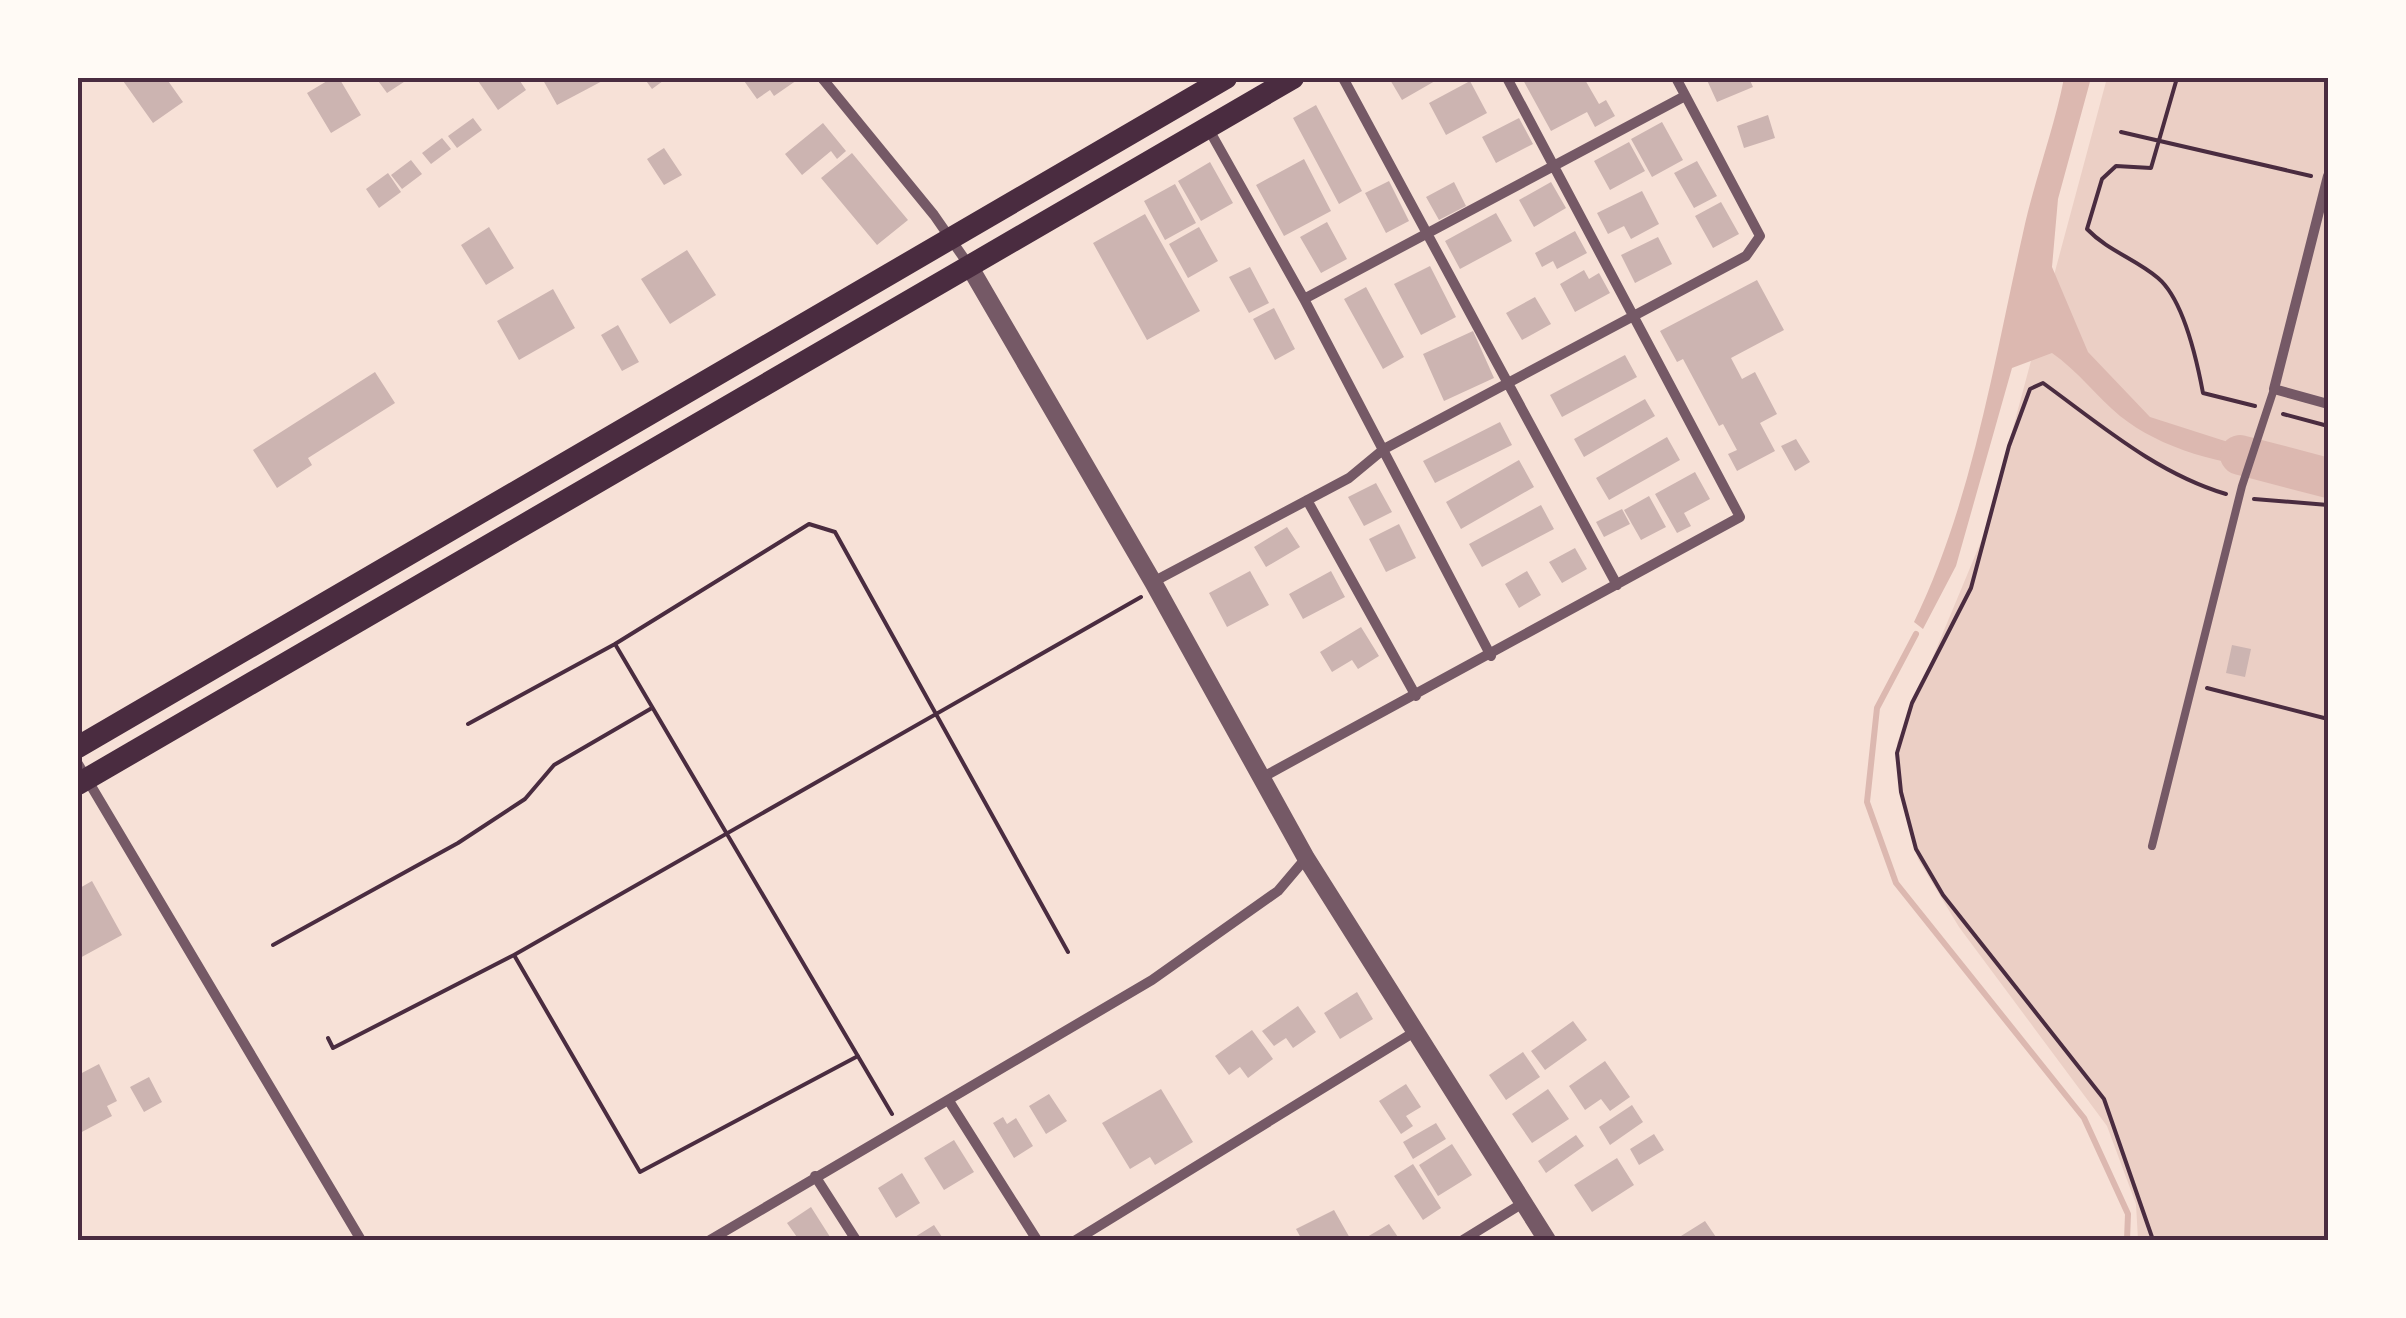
<svg xmlns="http://www.w3.org/2000/svg" width="2406" height="1318" font-family="'Golos Text',sans-serif">
<style>
.green{fill:#ebcfc5}
.water{fill:#dcb8b0}
.lines{fill:none;stroke-linecap:round;stroke-linejoin:round}
.stream{stroke:#dcb8b0;stroke-width:6}
.river{stroke:#dcb8b0;stroke-width:40}
.building{fill:#ccb4b1}
.path{stroke:#4a2c40;stroke-width:4}
.service{stroke:#755966;stroke-width:8}
.minor{stroke:#755966;stroke-width:10}
.tertiary{stroke:#755966;stroke-width:18}
.trunk{stroke:#4a2c40;stroke-width:22}
.neatline{fill:none;stroke:#4a2c40;stroke-width:4}
</style>
<rect width="100%" height="100%" fill="#f7e1d7"/>
<path class="green" d="M2107,78H2328V1240H2138L2136,1204L2107,1126L1959,927L1918,859L1902,802L1897,743L1985,532Z"/>
<path class="water" d="M2064,78H2091L2058,199L2052,267L2088,352L2150,417L2303,466C2245,473 2166,453 2120,416C2096,396 2078,371 2052,353L2012,368L1956,566L1923,629L1914,622C1972,503 1994,361 2023,233C2034,181 2054,130 2064,78Z"/>
<g class="lines">
<path class="stream" d="M1916,634L1877,708L1867,802L1896,883L2084,1118L2128,1214L2127,1240"/>
<path class="river" d="M2240,455L2328,478"/>
</g>
<path class="building" d="M121,78H166L183,102L153,123Z
M332,78H339L361,115L331,133L307,93Z
M376,78H410L387,93Z
M476,78H518L526,90L498,110Z
M547,78H608L557,105L543,80Z
M644,78H667L652,89Z
M742,78H800L774,96L770,90L757,99Z
M1389,78H1433L1435,81L1402,100Z
M1522,78H1584L1599,104L1606,100L1615,116L1595,127L1587,112L1551,131Z
M1706,78H1749L1753,87L1717,102Z
M1470,81L1487,113L1446,135L1429,103Z
M1316,105L1362,191L1339,204L1293,118Z
M1768,115L1775,138L1744,148L1737,126Z
M473,118L482,130L457,148L448,136Z
M1519,118L1533,144L1496,163L1482,137Z
M1662,122L1683,160L1652,177L1631,139Z
M823,123L846,151L837,159L831,151L802,175L785,154Z
M442,138L451,149L431,164L422,153Z
M1629,142L1645,171L1610,190L1594,161Z
M664,148L682,175L664,185L647,159Z
M852,153L908,220L877,245L821,178Z
M1304,159L1331,211L1284,236L1256,185Z
M411,160L422,174L402,189L391,175Z
M1697,161L1717,196L1694,208L1674,173Z
M1210,162L1233,203L1201,221L1178,181Z
M388,173L401,192L379,208L366,189Z
M1389,181L1409,221L1386,233L1365,193Z
M1454,182L1466,206L1439,220L1426,197Z
M1551,182L1566,208L1534,227L1519,200Z
M1175,184L1196,223L1165,240L1144,201Z
M1642,191L1659,224L1631,239L1624,226L1608,234L1597,213Z
M1721,202L1739,234L1713,248L1695,216Z
M1496,213L1512,241L1460,269L1445,241Z
M1145,214L1200,311L1147,340L1093,243Z
M1327,222L1347,259L1321,273L1300,237Z
M489,227L514,268L486,285L461,245Z
M1199,227L1218,261L1188,278L1169,244Z
M1575,231L1587,253L1557,269L1553,261L1542,267L1535,253Z
M1658,237L1672,264L1635,283L1621,255Z
M687,250L716,295L670,324L641,279Z
M1430,266L1456,317L1421,335L1394,284Z
M1250,267L1269,303L1249,313L1229,277Z
M1584,270L1589,279L1599,273L1610,293L1575,312L1560,284Z
M1757,280L1784,330L1731,358L1742,379L1755,372L1777,414L1760,423L1775,451L1737,471L1728,454L1737,450L1723,424L1719,426L1683,359L1677,362L1660,331Z
M1366,287L1404,357L1383,369L1344,299Z
M553,289L575,328L519,360L497,321Z
M1535,297L1551,324L1522,340L1506,313Z
M1274,308L1295,349L1275,360L1253,319Z
M618,325L639,362L622,371L601,335Z
M1473,331L1494,378L1444,401L1423,354Z
M1625,355L1637,377L1562,417L1550,395Z
M375,372L395,403L308,458L312,465L277,488L253,450Z
M1645,399L1655,416L1584,457L1574,439Z
M1500,422L1512,445L1435,483L1423,461Z
M1667,437L1680,460L1609,500L1596,478Z
M1796,439L1810,462L1795,471L1781,446Z
M1519,460L1534,487L1461,529L1446,502Z
M1695,472L1710,499L1684,513L1691,526L1677,533L1655,494Z
M1376,483L1392,512L1364,526L1348,497Z
M1649,496L1666,527L1641,540L1624,510Z
M1541,505L1554,529L1482,567L1469,544Z
M1622,509L1630,524L1604,537L1596,522Z
M1399,524L1416,558L1386,572L1369,539Z
M1287,527L1300,547L1266,567L1254,547Z
M1575,548L1587,569L1562,583L1549,562Z
M1250,571L1269,605L1227,627L1209,593Z
M1331,571L1345,597L1303,619L1289,594Z
M1527,571L1541,595L1519,608L1505,584Z
M1361,627L1379,656L1358,669L1352,660L1332,672L1320,652Z
M2232,645L2251,649L2245,677L2226,673Z
M92,881L122,935L78,959V889Z
M1357,992L1373,1019L1340,1039L1324,1013Z
M1298,1006L1316,1032L1293,1048L1286,1038L1274,1046L1262,1031Z
M1573,1021L1587,1040L1545,1070L1531,1051Z
M1252,1030L1273,1059L1248,1078L1240,1067L1229,1075L1215,1056Z
M1523,1052L1540,1077L1506,1100L1489,1075Z
M1605,1061L1630,1097L1610,1111L1601,1099L1585,1110L1569,1086Z
M99,1064L117,1101L107,1106L112,1116L78,1134V1075Z
M149,1077L162,1102L144,1112L130,1087Z
M1406,1084L1421,1107L1406,1116L1413,1126L1401,1134L1379,1101Z
M1161,1089L1193,1142L1155,1165L1150,1157L1130,1169L1102,1123Z
M1548,1089L1569,1119L1532,1143L1512,1114Z
M1049,1094L1067,1121L1046,1134L1029,1106Z
M1632,1105L1643,1122L1610,1145L1599,1127Z
M1003,1117L1007,1124L1016,1118L1033,1146L1014,1158L993,1123Z
M1436,1123L1446,1139L1413,1159L1403,1142Z
M1654,1134L1664,1150L1639,1165L1630,1149Z
M1576,1135L1584,1146L1546,1173L1538,1161Z
M954,1140L974,1172L944,1190L924,1158Z
M1452,1144L1472,1175L1438,1196L1419,1165Z
M1617,1158L1634,1185L1592,1212L1574,1185Z
M1413,1164L1441,1208L1423,1220L1394,1176Z
M902,1173L920,1203L896,1218L878,1188Z
M811,1207L832,1240H799L787,1223Z
M1334,1210L1351,1240H1333L1331,1236L1302,1240L1296,1229Z
M1705,1221L1718,1240H1684L1681,1236Z
M1389,1224L1400,1240H1369L1367,1237Z
M934,1225L944,1240H910Z"/>
<g class="lines">
<path class="path" d="M2177,78L2151,168L2116,166L2102,179L2087,229C2108,251 2136,259 2158,278C2184,300 2197,361 2203,393L2255,406
M2121,132L2311,176
M2283,414L2328,426
M2254,499L2328,505
M615,644L892,1114
M2207,688L2328,719
M468,724L615,644L809,524L835,532L1068,952
M273,945L458,843L525,799L554,765L652,708
M514,955L640,1172L858,1056
M328,1038L333,1048L514,955L1141,597
M2153,1240L2104,1099L1943,895L1916,849L1901,792L1897,753L1912,703L1971,588L2009,446L2030,389L2043,383C2101,425 2156,473 2226,494"/>
<path class="service" d="M2152,846L2242,486L2274,389"/>
<path class="minor" d="M822,78L934,215L968,264
M1343,78L1617,585
M1208,128L1304,299L1491,656
M2328,176L2274,389L2328,404
M1304,299L1685,96
M1307,500L1416,696
M1153,582L1349,478L1384,449L1746,256L1760,236L1676,78
M78,764L361,1240
M1263,777L1740,517L1507,78
M949,1101L1037,1240
M815,1176L856,1240
M710,1240L1152,980L1278,891L1306,858
M1076,1240L1416,1031
M1463,1240L1523,1203"/>
<path class="tertiary" d="M968,264L1153,582L1306,858L1547,1240"/>
<path class="trunk" d="M78,747L1226,78
M78,784L1293,78"/>
</g>
<rect width="2406" height="1318" fill="none" stroke="#fffaf5" stroke-width="160"/>
<rect x="80" y="80" width="2246" height="1158" class="neatline"/>
</svg>
